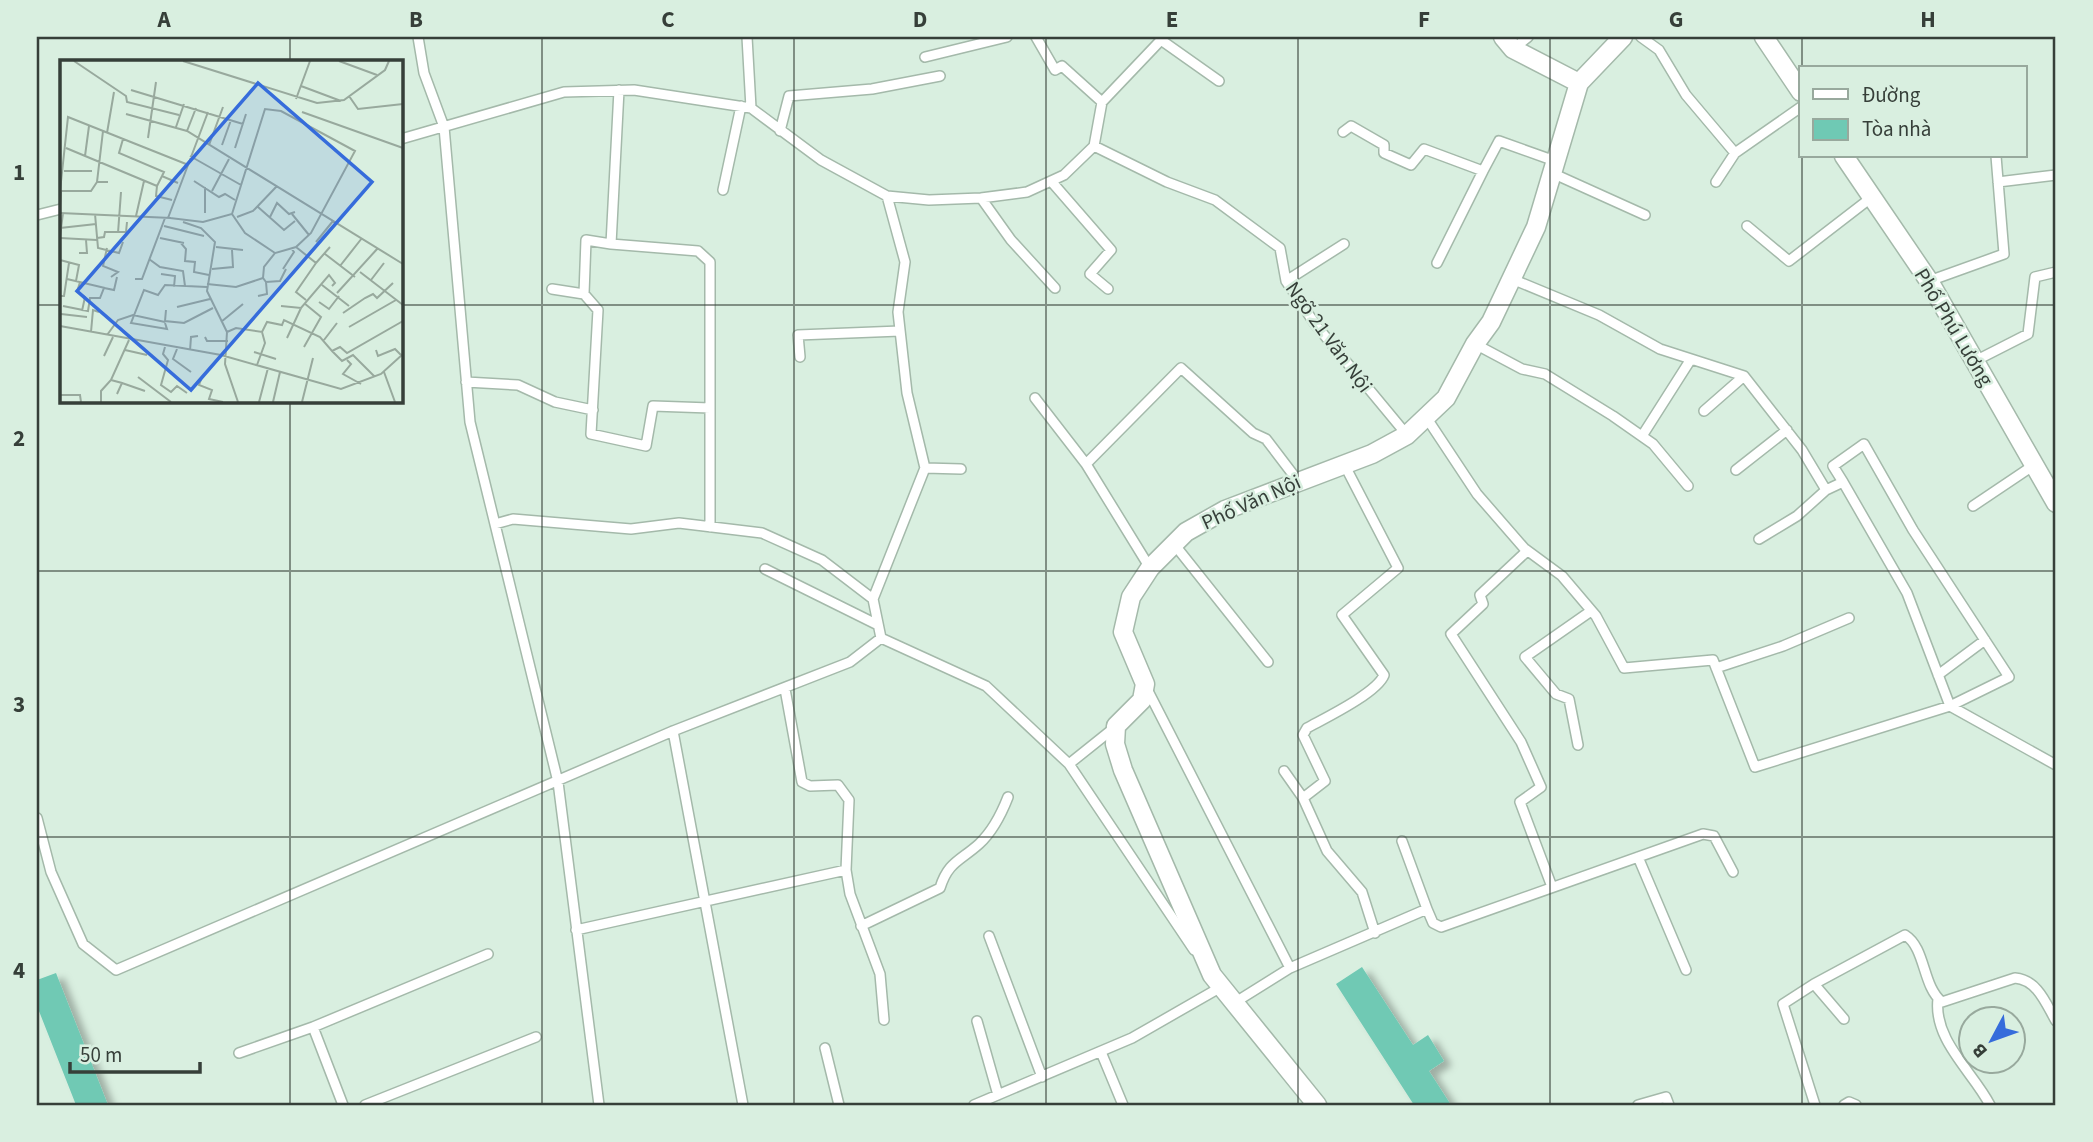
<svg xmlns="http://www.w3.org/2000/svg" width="2093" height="1142" font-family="'Source Sans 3',sans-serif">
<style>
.building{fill:#6fc9b4;filter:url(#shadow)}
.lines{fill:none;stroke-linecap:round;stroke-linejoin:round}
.lane-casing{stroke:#a4b9aa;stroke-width:12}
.street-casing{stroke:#a4b9aa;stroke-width:21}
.lane{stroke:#fff;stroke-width:9}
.street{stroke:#fff;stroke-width:18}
.grid{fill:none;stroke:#363f39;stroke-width:2;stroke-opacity:0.55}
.labels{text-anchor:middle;stroke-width:5;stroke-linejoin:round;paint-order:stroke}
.street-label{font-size:21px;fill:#363f39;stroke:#d9efe0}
.inset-road{fill:none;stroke:#98a99d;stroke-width:2}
.view{fill:#366cdb;fill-opacity:0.15;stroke:#366cdb;stroke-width:3.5}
.inset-edge{fill:none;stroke:#363f39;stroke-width:3.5}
.neatline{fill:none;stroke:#363f39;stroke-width:2.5}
.grid-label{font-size:23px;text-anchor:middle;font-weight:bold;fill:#363f39}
</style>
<defs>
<filter id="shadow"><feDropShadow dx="8" dy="4.5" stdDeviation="3.5" flood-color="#0004"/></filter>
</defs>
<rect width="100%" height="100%" fill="#d9efe0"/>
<path class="building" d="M1362,967L1413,1045L1428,1035L1444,1061L1429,1071L1451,1105H1414L1336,984Z
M56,973L108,1105H76L37,1006V980Z"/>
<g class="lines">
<defs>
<path id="lane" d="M418,37L424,73L444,127L470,422L558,782L599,1105
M747,37L751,108
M1036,37L1055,70L1062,66L1102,102L1094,146L1167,182L1215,200L1280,248L1286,281L1315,324L1407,435
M1641,37L1659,50L1686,95L1735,153L1716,182
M1513,49L1528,37
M925,57L1007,37
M1102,102L1161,40L1219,81
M780,131L789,96L872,89L940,76
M1343,132L1351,126L1384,145V153L1411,165L1424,149L1483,171L1499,141L1555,161
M401,139L564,92L634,90L751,108L821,160L887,196L929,200L981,198L1027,192L1064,175L1094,146
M1735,153L1801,107
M1552,173L1645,215
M1051,181L1111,250L1090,274L1108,289
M1998,182L2056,175
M723,190L741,106
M981,198L1011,240L1055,288
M37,215L61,209
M1747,226L1789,261L1872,197
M611,244L698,251L710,262V527
M1437,263L1483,171
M1512,279L1599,315L1660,349L1744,376L1802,450L1826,490L1797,516L1759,539
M1286,281L1344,244
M1929,281L2004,254L1996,156
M552,289L584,294L598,310L591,434L646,446L653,406L710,408
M584,294L586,240L611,244L619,90
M1475,344L1522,369L1545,374L1613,416L1653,444L1688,486
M800,357L798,335L900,331
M1975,361L2028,334L2035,277L2056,272
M466,382L518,385L555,402L593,410
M1035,398L1086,464L1150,568
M1704,411L1744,376
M1426,417L1477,494L1524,548L1562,576L1596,616L1624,668L1713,660L1755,767L1950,706L2009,677L1913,530L1864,444L1833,466L1843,482
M1642,436L1691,359
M1086,464L1181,368L1253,433L1266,439L1298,481
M925,468L961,469
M1736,470L1787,430
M1826,490L1843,482L1907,593L1950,706L2056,765
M1973,506L2034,465
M495,524L513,519L631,529L679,523L762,533L822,560L873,599
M1174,544L1268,662
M1527,551L1480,595L1483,604L1451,634L1521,742L1541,787L1520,802L1552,887
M765,569L878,625
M881,638L873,599L925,468L907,393L898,312L905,262L887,196
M1716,668L1783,646L1849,618
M1938,675L1985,640
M785,689L802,782L810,786L838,785L849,800L846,870L850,894L880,974L884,1020
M1147,689L1290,968
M673,731L743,1105
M1578,745L1569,699L1556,694L1525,657L1591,611
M1069,764L1114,728
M1284,771L1303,798L1327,851L1362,892L1375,933
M1303,798L1325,781L1303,735L1307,728C1325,718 1377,693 1384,675L1342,615L1398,568L1344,464
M37,818L51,872L83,944L116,970L673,731L850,662L881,638L986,686L1069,764L1194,950
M1402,841L1427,909
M1638,857L1686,970
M861,926L940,888C948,862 960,861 979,844C993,831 1001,815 1008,797
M576,930L846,870
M989,936L1042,1077
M1814,984L1905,935C1926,948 1922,986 1942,1002L2015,978C2038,980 2046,1004 2056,1021
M1938,999C1933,1040 1973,1072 1990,1105
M1234,1003L1290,968L1427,909L1433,923L1441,927L1703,834L1714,836L1733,872
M977,1021L998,1095
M313,1027L343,1105
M825,1048L839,1105
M1101,1052L1123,1105
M239,1053L313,1027L488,954
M365,1105L536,1037
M974,1105L1132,1038L1221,987
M1638,1105L1666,1097L1669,1105
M1815,1105L1783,1004L1814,984L1844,1019
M1844,1105L1849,1102L1856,1105"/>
<path id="street" d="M1503,37L1513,49L1579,83
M1764,37L1801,92
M1844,156L1929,281L2056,503
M1317,1105L1212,975L1123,770L1115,744L1116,726L1142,700L1145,684L1123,632L1131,597L1150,568L1186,532L1225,510L1372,454L1407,435L1446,398L1475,344L1491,322L1536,227L1579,83L1623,37"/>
</defs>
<use href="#lane" class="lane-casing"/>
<use href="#street" class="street-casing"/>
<use href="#lane" class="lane"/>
<use href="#street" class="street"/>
</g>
<path class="grid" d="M290,37V61M542,37V1105M794,37V1105M1046,37V1105M1298,37V1105M1550,37V1105M1802,37V68M1802,156V1105M37,305H61M401,305H2056M290,401V1105M37,571H2056M37,837H2056"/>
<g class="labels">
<g class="street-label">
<text transform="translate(1954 327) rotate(59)" y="7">Phố Phú Lương</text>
<text transform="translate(1329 337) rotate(54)" y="7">Ngõ 21 Văn Nội</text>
<text transform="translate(1251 502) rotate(-24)" y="7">Phố Văn Nội</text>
</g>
</g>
<g transform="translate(60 60)">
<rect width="343" height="343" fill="#d9efe0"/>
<path class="inset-road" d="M14,1L66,36L67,42L119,55M123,1L257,43L284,40L325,10L329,1M279,1L317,15M0,15V86M241,26L281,41M71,30L183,64M289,36L298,49L343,44M236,39L250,1M242,52L343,88M66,54L127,71L343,204M116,67L124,44M43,71L37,122H48M127,71L136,48M47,73L54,32M88,78L96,22M63,79L59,93L104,112L102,116M149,85L163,47M162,85L171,60M6,88L97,126M175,88L186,54M25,96L29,66M130,96L181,125M4,111H32M134,121L159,137L165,134L175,140M145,127V153M0,131L8,57L126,104M152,131L169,99M112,140L96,136L97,126L102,116L118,123M0,146L1,131H31L37,122M198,147L224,170L235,161M0,153L111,158M35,154L38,188L59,193L63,182M172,154L185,173L215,193M232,154L249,175M76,156L84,121M177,157L193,151L217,126M210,157L217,143L229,154L235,152M108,158L148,52M110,158L143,162L172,154L205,49L221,51L295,91L251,173L236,187L215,193L204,207L203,218M123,162L141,168L155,182L147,231L167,272L165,304L178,342M104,166L144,176M0,168L36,164M58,173L61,132M0,176L3,153M0,178L37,180M37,178L44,177L45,172H66L67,162M100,178L124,183M120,182L126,189L125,201L135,202L134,212L149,215M256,182L273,161M156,187L183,190M236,187L256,203L236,232L246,240M47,188L43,206L58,212L51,217M19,193H27L26,180M265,194L295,217M89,199L100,207L123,211L125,226M0,200L19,205L16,221M256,203L270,187M280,206L302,178M152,209L173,207L172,190M223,209L234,192L231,188M300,212L343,245M101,214L115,216L114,227M7,219L45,228M75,219H82L105,158M311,220L324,203M20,222L17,232L25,237L22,251M147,224L176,227L203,218L206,222L220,221L226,209M262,225L289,246M277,233L318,188M0,236H4L9,203M198,236L207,234L206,222M259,242L269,249L279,236M3,246L28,251L30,238H40L44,228L54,230L57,217M221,246L241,248L269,215L275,223L272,226M117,247L150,239M106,250L105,261L124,263L153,248M283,253L305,238L313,234L317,238L333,223M1,254L27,257M161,262L183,244M105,263L107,269L71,263L84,230L98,235L105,225L147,227M0,266L161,295L281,329L321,314L343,294M289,267L336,240M31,272L33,250L39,252M167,272L176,268L202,272L207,262L222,265L224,260L260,277L272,291L280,287L287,293L343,261M47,275L58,260L73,255L105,262M145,277L147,281H168M227,278L241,248M264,280L277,263M105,287L103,294L108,300L101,325L111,332L117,326L127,333M244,287L261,257L244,243M117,289L113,299L131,312M65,290L87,295M316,290L318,296L335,289L341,295M130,291L131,277L138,276M272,291L282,301L293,295L315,317M194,292L216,299M44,296L53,277M287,300L291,304L283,314L301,324M197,305L205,283L202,272M324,312L335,342M78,317L111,342M142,317L139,325L152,330L149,339L163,342M51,320L62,323L57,334M62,323L85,331M0,335H20L21,342M41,342V331L51,320L69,280M199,342L208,308M213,342L220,312M242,342L253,298"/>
<path class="view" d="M198,23L312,122L131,330L17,231Z"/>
<rect width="343" height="343" class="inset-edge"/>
</g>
<rect width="2093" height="1142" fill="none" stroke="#d9efe0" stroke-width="77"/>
<rect x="1799" y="66" width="228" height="91" fill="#d9efe0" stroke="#98a99d" stroke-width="2"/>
<rect x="1813" y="89" width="35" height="10" fill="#ffffff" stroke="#98a99d" stroke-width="2"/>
<text x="1862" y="102" font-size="21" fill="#363f39">Đường</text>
<rect x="1813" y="119" width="35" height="21" fill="#6fc9b4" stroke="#98a99d" stroke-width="2"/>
<text x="1862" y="136" font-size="21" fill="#363f39">Tòa nhà</text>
<g transform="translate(1992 1040) rotate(229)"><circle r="33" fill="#d9efe0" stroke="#98a99d" stroke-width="2"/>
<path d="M0-5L12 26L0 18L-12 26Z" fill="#366cdb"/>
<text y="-10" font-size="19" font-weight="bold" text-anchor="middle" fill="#363f39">B</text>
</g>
<path d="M70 1062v10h130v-10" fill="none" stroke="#363f39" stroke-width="3.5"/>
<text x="80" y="1062" font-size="21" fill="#363f39" stroke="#d9efe0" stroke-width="5" paint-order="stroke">50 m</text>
<rect x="38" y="38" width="2016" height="1066" class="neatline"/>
<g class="grid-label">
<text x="164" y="27">A</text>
<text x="416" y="27">B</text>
<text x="668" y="27">C</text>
<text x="920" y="27">D</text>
<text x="1172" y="27">E</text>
<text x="1424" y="27">F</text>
<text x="1676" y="27">G</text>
<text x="1928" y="27">H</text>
<text x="19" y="180">1</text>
<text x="19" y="446">2</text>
<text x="19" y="712">3</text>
<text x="19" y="978">4</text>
</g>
</svg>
